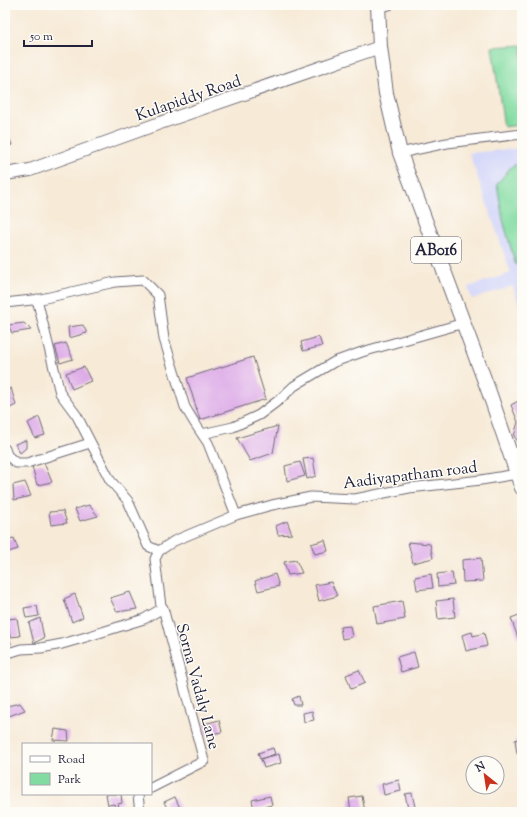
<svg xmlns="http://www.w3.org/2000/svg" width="527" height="817" font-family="'Sorts Mill Goudy',serif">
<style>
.built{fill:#d5d8f9}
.green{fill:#82dca1;stroke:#527f6e}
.building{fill:#deade8}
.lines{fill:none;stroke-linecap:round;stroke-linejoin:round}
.minor-casing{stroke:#6d6872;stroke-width:11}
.secondary-casing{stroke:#6d6872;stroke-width:14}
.primary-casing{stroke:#6d6872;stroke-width:16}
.minor{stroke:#fff;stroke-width:9}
.secondary{stroke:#fff;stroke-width:12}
.primary{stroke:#fff;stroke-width:14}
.labels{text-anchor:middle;stroke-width:3;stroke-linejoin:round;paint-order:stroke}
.shield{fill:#fdfcf7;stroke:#646373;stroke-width:1}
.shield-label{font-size:15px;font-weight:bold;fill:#22223b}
.street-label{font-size:16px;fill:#22223b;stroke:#fdfcf7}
</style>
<rect width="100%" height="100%" fill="#fdfcf7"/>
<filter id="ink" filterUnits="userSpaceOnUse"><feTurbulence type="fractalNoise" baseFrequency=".025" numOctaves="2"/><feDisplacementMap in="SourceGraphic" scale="8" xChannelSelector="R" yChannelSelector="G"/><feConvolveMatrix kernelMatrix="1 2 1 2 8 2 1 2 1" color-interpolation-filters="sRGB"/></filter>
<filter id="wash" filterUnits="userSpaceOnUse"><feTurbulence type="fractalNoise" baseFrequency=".012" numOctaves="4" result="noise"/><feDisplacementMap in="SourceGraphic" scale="16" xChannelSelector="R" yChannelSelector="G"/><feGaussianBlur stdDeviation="0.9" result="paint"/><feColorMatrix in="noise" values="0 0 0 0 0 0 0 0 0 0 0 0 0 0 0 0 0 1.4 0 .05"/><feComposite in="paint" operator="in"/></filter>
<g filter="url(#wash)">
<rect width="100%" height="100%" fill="#f7ead7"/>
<path class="built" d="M522,148V316L513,286L472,299L468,287L511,273L469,153Z"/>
<path class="green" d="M522,45V125L504,127L492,47Z
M522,162V272L515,263L503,220L497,184L511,167Z"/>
<g id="blocks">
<path class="building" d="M5,127L12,145L5,147Z
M24,323L31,330L12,333L8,325Z
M83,325L87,333L69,338L68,327Z
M319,337L322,346L303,351L301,342Z
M66,343L73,359L60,363L55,346Z
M253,357L266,399L200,420L187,378Z
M84,367L91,381L72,389L66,373Z
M11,388L16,405L6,410L5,391Z
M522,399V447L514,436L518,422L511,405Z
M39,417L45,435L35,438L28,423Z
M278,426L273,453L250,461L237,438Z
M26,440V448L20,453L15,444Z
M313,458L316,476L307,479L303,459Z
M300,462L305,476L287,481L285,466Z
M44,463L52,482L37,485L32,466Z
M25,482L31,496L14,500L13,485Z
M89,505L98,516L80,521L75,509Z
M63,511L67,523L51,525L49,512Z
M287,521L292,534L278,535L276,526Z
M14,538L18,549L5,553V540Z
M325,540L328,551L315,554L311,544Z
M408,542L430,544L433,558L413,563Z
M481,558L483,581L463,582L462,560Z
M296,560L302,573L288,575L284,562Z
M452,572L454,585L438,587L437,574Z
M275,574L279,586L258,591L255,581Z
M431,574L433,588L417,590L415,577Z
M331,582L337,596L319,601L315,585Z
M130,592L137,609L117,612L110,598Z
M75,594L83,617L72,622L64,599Z
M453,599L455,617L438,619L436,601Z
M402,601L405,619L377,624L374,606Z
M37,606L39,616L26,618L24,608Z
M522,614V636L518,638L511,618Z
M17,618L20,636L10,637L7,619Z
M40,618L44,638L34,643L29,623Z
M350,626L352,637L342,639L340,627Z
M5,631H7L11,644L5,645Z
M472,632L473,636L484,633L487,646L466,651L462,635Z
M414,652L418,667L401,672L397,657Z
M359,670L365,683L351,689L346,675Z
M299,696L301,705H294L292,699Z
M20,703L25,710L9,716L7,706Z
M312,711L314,720L304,722L303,713Z
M219,720L222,732L206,735L204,724Z
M55,729L68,731L69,741L53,740Z
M522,738V753L517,754L515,740Z
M273,748L275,754L260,759L258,753Z
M279,754L281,763L264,768L261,759Z
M399,780L401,791L384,795L382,784Z
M412,793L415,807L408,809L405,794Z
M106,794H121L122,803L118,804L119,807L115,808L114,804L108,805Z
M270,796L272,805L254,809L252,800Z
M362,796L365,812H351L349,798Z
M175,797L180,808L169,812L164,802Z"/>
</g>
</g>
<g filter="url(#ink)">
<use href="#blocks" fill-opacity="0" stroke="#6d6872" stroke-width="1"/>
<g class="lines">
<defs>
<path id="minor" d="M378,7L389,5
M400,153L447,143L522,134
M37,299L60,393L77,416L110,480L128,501L148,546L159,551
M5,303L41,299L115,282L143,280L158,295L164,339L185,407L194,422L208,443L236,515
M202,434L233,427L259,415L279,400L294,386L334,362L362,352L464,323
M5,449L7,455L16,463H27L90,443
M5,654L21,649L41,648L62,644L86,637L144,619L163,608L161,606L155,559L159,551L174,541L236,515L272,505L311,497L355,499L409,488L481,480L517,474
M151,788L204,761L163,608
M139,794L138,795L140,812"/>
<path id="secondary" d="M5,174L30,170L160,123L380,47"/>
<path id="primary" d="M378,5L380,47L386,93L400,153L489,392L522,488"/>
</defs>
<use href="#minor" class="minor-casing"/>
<use href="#secondary" class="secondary-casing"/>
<use href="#primary" class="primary-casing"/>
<use href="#minor" class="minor"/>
<use href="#secondary" class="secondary"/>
<use href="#primary" class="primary"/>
</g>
</g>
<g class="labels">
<rect class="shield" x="411" y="237" width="50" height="26" rx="3"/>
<g class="shield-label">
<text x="436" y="255">AB016</text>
</g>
<g class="street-label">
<text transform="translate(188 97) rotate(-19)" y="6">Kulapiddy Road</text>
<text transform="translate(410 474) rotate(-7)" y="6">Aadiyapatham road</text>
<text transform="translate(199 686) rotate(75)" y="6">Sorna Vadaly Lane</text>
</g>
</g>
<rect width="527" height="817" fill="none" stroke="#fdfcf7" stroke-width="20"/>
<rect x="22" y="743" width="130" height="52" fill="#fdfcf7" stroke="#a5a5ac"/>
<rect x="30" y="756" width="20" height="6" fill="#ffffff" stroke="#a5a5ac"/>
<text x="58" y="763" font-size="12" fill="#22223b">Road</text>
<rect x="30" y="773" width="20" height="12" fill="#82dca1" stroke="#a5a5ac"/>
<text x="58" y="783" font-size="12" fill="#22223b">Park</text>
<g transform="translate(485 775) rotate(330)"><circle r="19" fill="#fdfcf7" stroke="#a5a5ac"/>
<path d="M0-3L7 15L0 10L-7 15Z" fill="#c8321e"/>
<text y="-6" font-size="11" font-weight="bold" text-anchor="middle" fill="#22223b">N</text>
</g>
<path d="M24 40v6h68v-6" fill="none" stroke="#22223b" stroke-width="2"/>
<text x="30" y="40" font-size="12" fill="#22223b" stroke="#fdfcf7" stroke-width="3" paint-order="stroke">50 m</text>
</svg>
